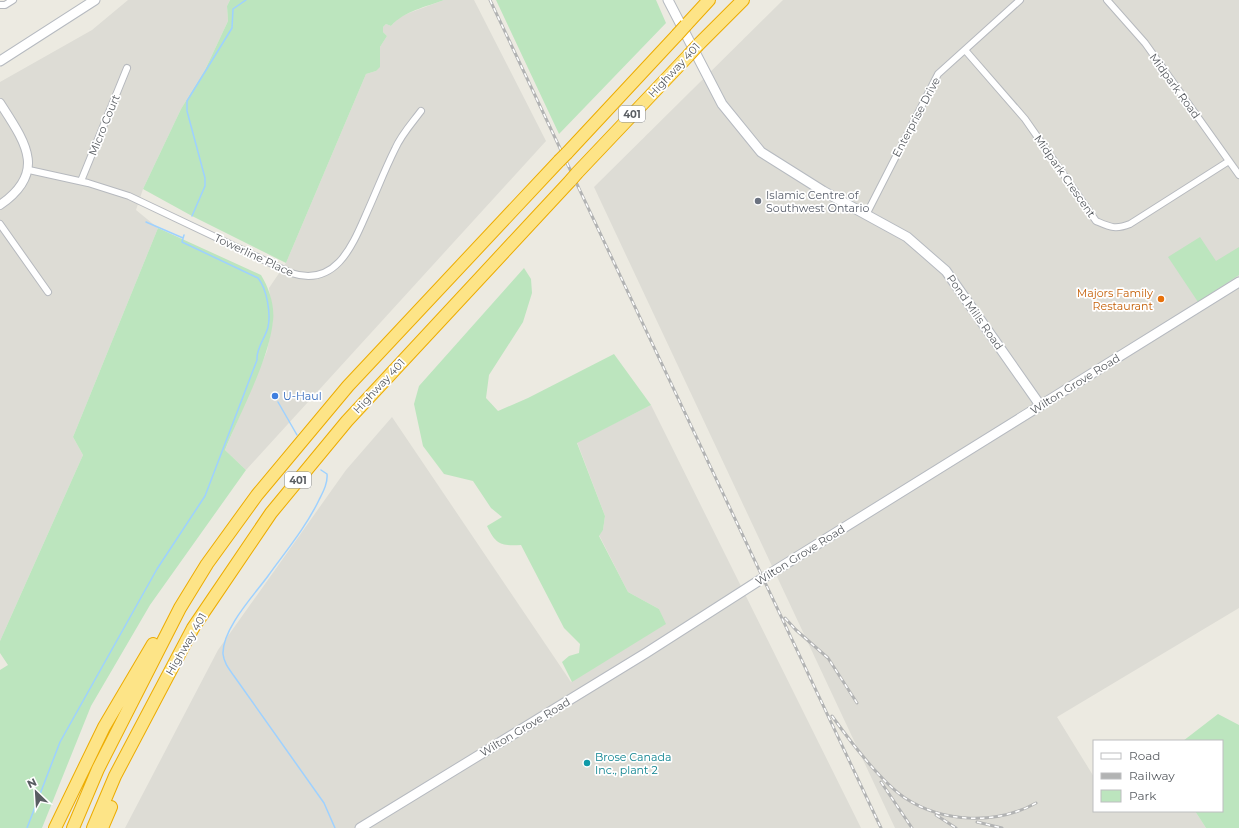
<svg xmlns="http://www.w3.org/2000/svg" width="1239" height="828" font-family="Montserrat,sans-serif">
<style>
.industrial{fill:#dddcd5}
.green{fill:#bce5be}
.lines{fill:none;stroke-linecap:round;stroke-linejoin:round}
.stream{stroke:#9ed1ff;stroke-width:1.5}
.minor-casing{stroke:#b6b9be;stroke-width:8}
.tertiary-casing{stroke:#b6b9be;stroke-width:10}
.secondary-casing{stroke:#b6bac0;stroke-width:11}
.motorway-casing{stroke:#edac00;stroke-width:14}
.minor{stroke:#fff;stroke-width:6}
.tertiary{stroke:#fff;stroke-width:8}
.secondary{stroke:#fff;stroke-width:9}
.motorway{stroke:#fde487;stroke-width:12}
.rail-casing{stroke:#b2b3b3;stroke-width:3}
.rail{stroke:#fff;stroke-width:1.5;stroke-dasharray:4.5;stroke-linecap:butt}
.motorway-bridge-casing{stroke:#edac00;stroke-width:14;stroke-linecap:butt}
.motorway-bridge{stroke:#fde487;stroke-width:12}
.worship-dot{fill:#6b7280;stroke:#fff;stroke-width:1.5}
.food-dot{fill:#e8710a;stroke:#fff;stroke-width:1.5}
.shop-dot{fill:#3f7fe0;stroke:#fff;stroke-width:1.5}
.culture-dot{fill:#0f9aa8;stroke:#fff;stroke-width:1.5}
.labels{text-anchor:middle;stroke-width:3.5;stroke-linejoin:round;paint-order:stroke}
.shield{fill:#fff;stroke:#8b8e91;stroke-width:1}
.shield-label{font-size:10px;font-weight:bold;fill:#595d62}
.street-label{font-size:11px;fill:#595d62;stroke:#fff}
.worship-label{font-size:11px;fill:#5b616d;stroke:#fff;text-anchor:start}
.food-label{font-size:11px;fill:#c56008;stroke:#fff;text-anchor:end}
.shop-label{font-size:11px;fill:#366cbe;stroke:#fff;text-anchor:start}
.culture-label{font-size:11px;fill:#0d838f;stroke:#fff;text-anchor:start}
</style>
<rect width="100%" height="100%" fill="#eceae1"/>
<path class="industrial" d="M128,0H230L227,6L228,21L205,70L181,109L143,189L136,210L158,228L73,437L83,455L0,641V82L92,30Z
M444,0H474L546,141L246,470L225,450L267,351L273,320L269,288L286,263L366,74L376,71L380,47L387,36L383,32V27L386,24L391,26L398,18L409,13Z
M783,0H1239V608L1057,717L1094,777V811H1195L1206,828H895L594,187Z
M651,405L861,828H125L218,650L346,470L392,417L571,682L665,624L659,609L628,592L599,535L603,530L605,516L577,442Z"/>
<path class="green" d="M230,0H444C426,7 404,11 391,26L386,24L383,27V32L387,36L380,47V67L376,71L366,74L286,263L192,216L143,189L181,109L205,70L228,21L227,6Z
M496,0H656L666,23L559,134Z
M158,228L261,275C269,288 275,306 273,321C269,360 240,413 225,450L246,470L150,605L91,706L42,828H0V670L8,665L0,653V641L83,455L73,437Z
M1200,237L1216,261L1239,247V275L1198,302L1168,257Z
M524,268L531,279L532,293L523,322L489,375L486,398L498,411L528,398L614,354L651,405L577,443L605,516L603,530L599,536L628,592L659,609L666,624L572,682L562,662L569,656L579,653L580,644L564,628L521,545C501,546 496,545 487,526L502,517L491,508L473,481L444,474L423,446L414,404L419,386Z
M1218,714L1239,725V828H1206L1195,811H1222V741H1183Z"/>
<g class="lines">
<path class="stream" d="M192,216L205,186V178L187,111V101L232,28L233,9L246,0
M146,222L183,238
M278,402L297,435
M321,470L327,474C328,483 323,492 319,500C306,527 286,551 268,576C254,595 222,629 223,654C224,663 229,669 234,676L324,803L335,828
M27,828L60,742L157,569L205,496L257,360C256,348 265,339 268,327C271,314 267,289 258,278L182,242L184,235"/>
<defs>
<path id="minor" d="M1107,0L1145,43L1239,175
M0,5H5L13,0
M965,50L1025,119L1096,221C1110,227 1115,230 1130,224L1229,161
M29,170L88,183L129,196L291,273C337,288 353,244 368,210C377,190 385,169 395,149C401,135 412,123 421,111
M81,181L127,68
M866,215L938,74L1020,0
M0,224L48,292"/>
<path id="tertiary" d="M0,103C25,142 48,172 0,205"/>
<path id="secondary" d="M668,0L722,104L761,152L823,191L907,237L946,271L1040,405
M0,61L95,0
M360,828L646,653L763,578L1239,282"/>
<path id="motorway" d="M686,25L709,0
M698,45L743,0
M567,153L677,35
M577,173L688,56
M55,828L104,727L153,644
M73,828L98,769L180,608L207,564L257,495L348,386L559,161
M93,828L115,776L193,628L271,513L347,421L571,180
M102,828L111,807"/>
</defs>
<use href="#minor" class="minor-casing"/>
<use href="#tertiary" class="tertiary-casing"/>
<use href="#secondary" class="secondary-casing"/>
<use href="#motorway" class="motorway-casing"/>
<use href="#minor" class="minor"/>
<use href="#tertiary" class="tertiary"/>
<use href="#secondary" class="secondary"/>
<use href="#motorway" class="motorway"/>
<defs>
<path id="rail" d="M490,0L881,828
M785,618L796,630L828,658L857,703
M832,716C850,741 880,781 905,798C943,823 997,825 1036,803
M881,782L912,828
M936,815L956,828
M977,822L1002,828"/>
</defs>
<use href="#rail" class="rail-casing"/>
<use href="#rail" class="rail"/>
<defs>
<path id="motorway-bridge" d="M677,35L686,25
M688,56L698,45
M559,161L567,153
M571,180L577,173"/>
</defs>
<use href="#motorway-bridge" class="motorway-bridge-casing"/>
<use href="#motorway-bridge" class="motorway-bridge"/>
</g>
<circle class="worship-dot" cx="758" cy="201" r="4"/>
<circle class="food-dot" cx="1161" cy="299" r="4"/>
<circle class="shop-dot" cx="275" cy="396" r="4"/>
<circle class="culture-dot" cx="587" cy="763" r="4"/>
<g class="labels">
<g class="shield">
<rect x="619" y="106" width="26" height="16" rx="3"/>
<rect x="285" y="472" width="26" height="16" rx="3"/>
</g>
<g class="shield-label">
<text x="632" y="118">401</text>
<text x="298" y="484">401</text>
</g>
<g class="street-label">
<text transform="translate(674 70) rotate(-47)" y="4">Highway 401</text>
<text transform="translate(1175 86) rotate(54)" y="4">Midpark Road</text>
<text transform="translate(916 117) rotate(-62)" y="4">Enterprise Drive</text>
<text transform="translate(104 125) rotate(-68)" y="4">Micro Court</text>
<text transform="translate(1065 176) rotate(55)" y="4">Midpark Crescent</text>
<text transform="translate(254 255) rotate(25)" y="4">Towerline Place</text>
<text transform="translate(975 312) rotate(55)" y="4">Pond Mills Road</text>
<text transform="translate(1075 384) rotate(-32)" y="4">Wilton Grove Road</text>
<text transform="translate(379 386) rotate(-47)" y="4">Highway 401</text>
<text transform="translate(800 555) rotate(-32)" y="4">Wilton Grove Road</text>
<text transform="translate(186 644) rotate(-60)" y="4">Highway 401</text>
<text transform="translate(525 727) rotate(-31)" y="4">Wilton Grove Road</text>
</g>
<g class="worship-label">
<text x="766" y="199">Islamic Centre of<tspan x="766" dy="13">Southwest Ontario</tspan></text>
</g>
<g class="food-label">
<text x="1153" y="297">Majors Family<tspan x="1153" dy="13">Restaurant</tspan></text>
</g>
<g class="shop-label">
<text x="283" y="400">U-Haul</text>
</g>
<g class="culture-label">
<text x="595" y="761">Brose Canada<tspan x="595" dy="13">Inc., plant 2</tspan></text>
</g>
</g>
<rect x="1093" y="740" width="130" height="72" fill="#ffffff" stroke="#bdbec0"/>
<rect x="1101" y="753" width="20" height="6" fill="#ffffff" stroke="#bdbec0"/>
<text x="1129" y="760" font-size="12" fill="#595d62">Road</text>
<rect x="1101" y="773" width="20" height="6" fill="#b2b3b3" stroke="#bdbec0"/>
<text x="1129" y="780" font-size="12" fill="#595d62">Railway</text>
<rect x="1101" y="790" width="20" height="12" fill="#bce5be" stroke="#bdbec0"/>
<text x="1129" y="800" font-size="12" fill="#595d62">Park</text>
<g transform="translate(36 792) rotate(335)" stroke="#ffffff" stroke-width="3" paint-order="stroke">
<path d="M0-3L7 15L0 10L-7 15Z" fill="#595d62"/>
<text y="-6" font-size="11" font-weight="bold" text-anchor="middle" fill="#595d62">N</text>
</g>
</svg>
